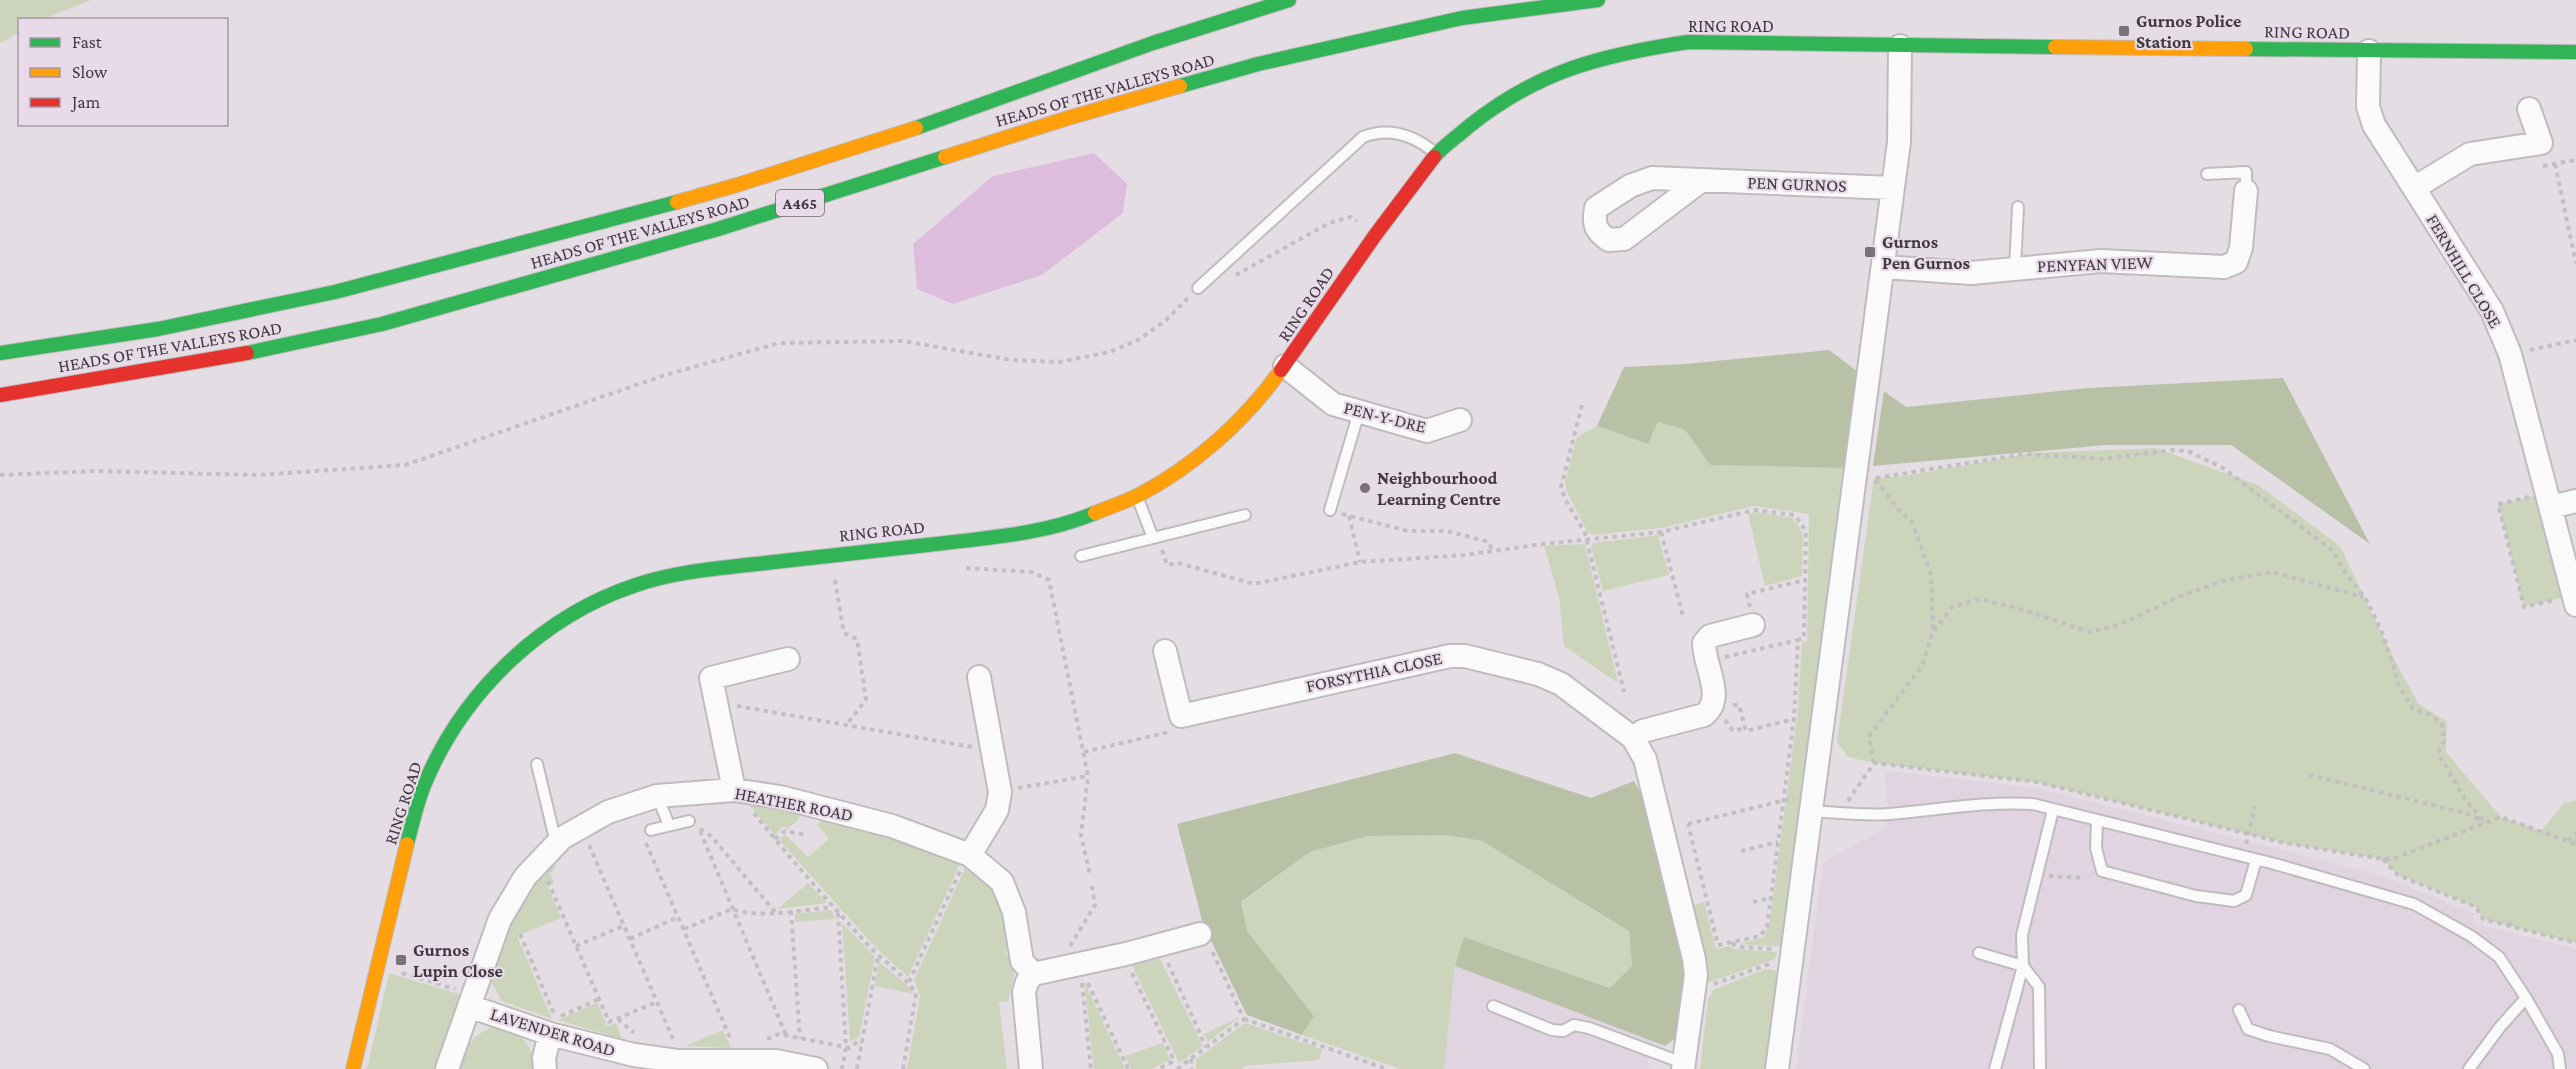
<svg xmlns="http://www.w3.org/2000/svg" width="2576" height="1069" font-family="'Crimson Pro',serif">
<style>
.built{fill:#e1d4e1}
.green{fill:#ccd5bb}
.forest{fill:#b8c1a5}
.water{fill:#debcde}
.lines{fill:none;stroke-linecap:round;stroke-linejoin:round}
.lane-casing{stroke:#bfbbbf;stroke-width:14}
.street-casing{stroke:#bfbbbf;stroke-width:26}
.fast-casing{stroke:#bfbbbf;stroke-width:16}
.slow-casing{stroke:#bfbbbf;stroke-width:16}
.jam-casing{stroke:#bfbbbf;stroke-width:16}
.path{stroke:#c2bfc2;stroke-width:4;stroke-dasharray:4.5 4.5;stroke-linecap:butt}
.lane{stroke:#fbfafb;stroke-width:10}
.street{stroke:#fbfafb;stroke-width:22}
.fast{stroke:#30b455;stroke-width:14}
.slow{stroke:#ff9f0a;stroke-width:14}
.jam{stroke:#e5322d;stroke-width:14}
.poi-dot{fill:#797379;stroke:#e8dae8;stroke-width:2}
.labels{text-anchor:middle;stroke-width:4.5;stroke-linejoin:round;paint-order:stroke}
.shield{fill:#e8dae8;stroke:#726a72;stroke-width:1.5}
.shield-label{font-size:16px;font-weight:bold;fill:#3f3a3f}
.poi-label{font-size:18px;font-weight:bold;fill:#3f3a3f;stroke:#e8dae8;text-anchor:start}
.street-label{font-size:18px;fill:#3f3a3f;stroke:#e8dae8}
</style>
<rect width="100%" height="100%" fill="#e4dee4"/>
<path class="built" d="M1885,770L2040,789L2247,841L2383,876L2475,914L2473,923L2576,949V1069H1796L1823,862L1885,828L1888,814Z
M1455,966L1655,1043L1648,1061L1649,1069H1444Z"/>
<path class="green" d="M0,0H91L44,19L20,20L19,33L0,43Z
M1658,422L1685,430L1710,465L1844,468L1782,947L1739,944L1763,938L1769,926L1797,719L1802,642L1807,641L1809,514L1754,506L1661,528L1594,535L1588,533L1566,490L1565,482L1577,437L1597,426L1648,444Z
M2156,448L2258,485L2340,546L2394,659L2419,704L2447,722L2446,752L2501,817L2541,831L2564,803L2576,800V943L2483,919L2476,907L2398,875L2382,859L2285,843L2037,782L1874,763L1848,757L1837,742L1874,478L1905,476L2032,453Z
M2535,496L2561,598L2524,607L2498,504Z
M1755,512L1793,518L1803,533L1802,576L1765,586L1748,514Z
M1658,535L1669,575L1603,591L1591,547L1593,543Z
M1585,544L1618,683L1564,646L1559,597L1544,546Z
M754,804L799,815V819L787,829L784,826L775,835L750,806Z
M823,819L904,842L960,864L908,977L875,947L779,840L785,834L808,857L829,839L817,824Z
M1446,835L1482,841L1629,931L1632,967L1610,988L1464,937L1455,966L1444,1069H1400L1302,1035L1314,1016L1247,931L1241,903L1310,852L1368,836Z
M554,860L556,868L550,873L554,883L548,886L561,918L517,936L552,1019L502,1001L492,983V972L509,923L537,878Z
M966,866L1002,893L1009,948L1005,952L1016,968L1008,1001L999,1002L1007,1069H907L920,996L914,980Z
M808,883L827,903L778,909Z
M1704,902L1716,949L1730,946L1735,949L1777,952L1775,959L1704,984L1691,906Z
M832,910L835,919L795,922V914Z
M842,923L875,957L859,1037L850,1042Z
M1160,959L1203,1046L1179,1063L1132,965Z
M879,962L906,984L914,994L875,986Z
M1765,969L1775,970L1778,978L1765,1069H1700L1708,1000L1713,990Z
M389,973L462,995L436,1069H367Z
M1084,981L1125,1069H1094Z
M597,1003L607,1026L616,1023L622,1039L558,1020Z
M1240,1017L1208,1042L1204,1034Z
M1245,1023L1322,1049L1319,1060L1245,1066L1242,1069H1196V1059Z
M493,1027C521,1030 531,1042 536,1069H460C467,1045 469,1037 493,1027Z
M723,1030L731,1048L685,1046Z
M1163,1043L1170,1060L1151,1069H1131L1125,1056Z"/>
<path class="forest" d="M1829,350L1857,371L1844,468L1710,465L1685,430L1658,422L1648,444L1597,426L1624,367L1685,364Z
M2283,378L2370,544L2231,445H2106L1873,466L1884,391L1906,407L2088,388Z
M1455,753L1591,798L1634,781L1644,799L1682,959L1684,988L1676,1038L1665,1046L1455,966L1464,937L1610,988L1632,966L1629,931L1482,841L1446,835L1368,836L1310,852L1241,902L1247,931L1314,1016L1302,1035L1247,1015L1203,924L1177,824Z"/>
<path class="water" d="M1094,153L1127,184L1123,213L1042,275L953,304L917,289L913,244L993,176Z"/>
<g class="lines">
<defs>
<path id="lane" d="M2207,174L2246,172V191
M2015,268L2018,207
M1198,288L1363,137C1389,127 1413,135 1434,152
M1138,499L1153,538
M1330,510L1359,412
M1081,556L1245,515
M537,764L556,843
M657,796L669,825
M1812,811C1838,813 1864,816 1890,814C1938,810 1986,801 2033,804L2275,864L2414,904L2471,936L2499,957L2526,998L2558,1054L2560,1069
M2097,821L2096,848L2102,871L2196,896L2234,901L2246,895L2256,860
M651,830L689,821
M1979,953L2023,966L2039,987L2040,1069
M1493,1006L1552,1030L1563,1031L1574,1025L1589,1028L1683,1063
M2239,1010L2248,1029L2269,1036L2330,1049L2364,1069
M1995,1069L2023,966L2022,935L2053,810
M2469,1069L2500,1027L2526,998"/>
<path id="street" d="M2369,51L2368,107L2374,125L2492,311L2510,354L2576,605
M1702,180L1624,239L1609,240C1595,231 1593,224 1596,208L1630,186L1652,178L1892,188
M2414,188L2470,154L2541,143L2529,109
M1883,267L1971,273L2101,261L2224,267L2236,262L2241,248L2246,191
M1285,366L1333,404L1427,431L1460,420
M2551,507L2576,501
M1165,651L1181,716L1450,656H1465L1538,674L1561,684L1633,738L1645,759L1694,959L1696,975L1683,1069
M1633,738L1643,731L1704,715C1726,698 1704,667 1704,643L1710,636L1753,625
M734,790L711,678L788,659
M970,855L997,810L1000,792L979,677
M469,1006L550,1034L634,1055L677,1061H776L816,1069
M447,1069L500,919L525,877L562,838L608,812L657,796L734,790L780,797L892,826L970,855L1002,882L1014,912L1022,961L1033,974L1126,954L1200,934
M545,1069L544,1058L550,1034
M1031,1069L1024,992L1027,982L1033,974
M1777,1069L1899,142L1900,46"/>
<path id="fast" d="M2246,49L2576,52
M1180,86L1258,64L1462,18L1598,0
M916,128L1153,43L1289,0
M1434,157C1443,146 1457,137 1468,127C1537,71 1602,55 1688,42L2055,47
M0,353L158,329L335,292L677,202
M247,353L382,324L718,229L945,157
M407,844C412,824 417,802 425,783C463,692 542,616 636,585C678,571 722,568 765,563C819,557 873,551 927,545C984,538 1042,535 1095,513"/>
<path id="slow" d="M2055,47L2246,49
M945,157L1068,118L1180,86
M677,202L737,185L916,128
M1095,513C1110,507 1125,502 1139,495C1194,466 1245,421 1281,370
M353,1069L407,844"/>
<path id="jam" d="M1281,370L1376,234L1434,157
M0,395L247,353"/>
</defs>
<use href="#lane" class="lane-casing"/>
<use href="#street" class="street-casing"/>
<use href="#fast" class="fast-casing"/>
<use href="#slow" class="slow-casing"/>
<use href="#jam" class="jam-casing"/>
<path class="path" d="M2555,164L2576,263
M2543,166L2576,160
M1236,275L1329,223L1351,217L1357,221
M2530,350L2576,340
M1582,405L1561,487L1565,499L1585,533L1624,692
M0,475L97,471L257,475L405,465L665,375L779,343L903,341L1011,360L1059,362L1110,352L1140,339L1166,320L1189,297
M1876,478L2024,454L2104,459L2172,450L2188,451L2223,468L2333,551L2342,568L2367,601L2381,630L2395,670L2398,684L2413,709L2429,714L2442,724L2444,741L2438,753L2465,799L2484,822
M1875,480L1898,509L1912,522L1931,574L1933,632L1952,607L1979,599L2017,608L2090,632L2121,624L2178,597L2226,580L2272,572L2363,597
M2529,497L2498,504L2524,607L2554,600
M1342,514L1408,531H1447L1489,542L1492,551
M1349,516L1360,562
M1661,532L1683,616
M1162,550L1167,565L1178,563L1254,584L1360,562L1465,555L1543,544L1661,532L1754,510L1795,515L1806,531L1804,638L1798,640L1794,719L1767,927L1760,936L1718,945L1688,824
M966,568L1031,572L1049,580L1088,776L1081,835L1090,875
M835,580L844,633L857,639L866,700L846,725
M1750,607L1747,594L1805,580
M1725,657L1798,640
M1733,705H1739L1746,731L1794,719
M737,706L972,747
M1725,720L1733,731L1745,728
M1084,752L1169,732
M1874,763L1869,736L1922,666L1933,632
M2309,775L2462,812L2484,821
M1018,788L1088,776
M1848,801L1874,763L2037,782L2285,843L2382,859L2395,858L2501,817L2576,844
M754,813C790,859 829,902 868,945C884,962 904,974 916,994L903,1069
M1688,824L1794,798
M700,829L711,836L775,912
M700,831L786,1035
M775,839L785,831L806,835
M2568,841L2576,833
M646,843L731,1040
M2246,844L2255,806
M589,845L673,1039
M1741,851L1778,842
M2383,859L2398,875L2476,907L2483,919L2576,943
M2049,876L2084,878
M548,881L609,1022L657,1002
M1753,902L1771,898
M791,911L800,1038
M838,913L846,1047L842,1069
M2510,926L2511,920
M684,929L732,909C759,919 803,910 832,907
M520,934L554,1014
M630,939L678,917
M1732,943L1739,947L1773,949
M576,946L623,926
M1070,946L1095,905L1092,886
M1168,963L1206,1047
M402,973L455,989
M1132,973L1174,1061L1158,1069
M909,982L960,871
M1082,983L1091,1069
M1088,983L1128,1069
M1714,984L1772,963
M561,1016L599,999
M618,1019L634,1033
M1244,1019L1387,1069
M767,1039L779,1034L850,1048L858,1041L862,1042
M1191,1059L1192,1069
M857,1069L878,956
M1177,1069L1244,1019L1211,949"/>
<use href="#lane" class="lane"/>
<use href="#street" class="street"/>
<use href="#fast" class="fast"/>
<use href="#slow" class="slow"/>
<use href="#jam" class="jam"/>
</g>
<g class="poi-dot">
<rect x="2118" y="25" width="12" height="12" rx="3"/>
<rect x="1864" y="246" width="12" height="12" rx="3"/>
<circle cx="1365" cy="488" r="6"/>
<rect x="395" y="954" width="12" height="12" rx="3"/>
</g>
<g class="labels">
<rect class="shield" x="776" y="190" width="48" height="26" rx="4.5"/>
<g class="shield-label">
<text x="800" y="209">A465</text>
</g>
<g class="poi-label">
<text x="2136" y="27">Gurnos Police<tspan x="2136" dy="21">Station</tspan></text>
<text x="1882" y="248">Gurnos<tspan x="1882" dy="21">Pen Gurnos</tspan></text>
<text x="1377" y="484">Neighbourhood<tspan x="1377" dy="21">Learning Centre</tspan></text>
<text x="413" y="956">Gurnos<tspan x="413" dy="21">Lupin Close</tspan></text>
</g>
<g class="street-label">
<text x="1731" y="32">RING ROAD</text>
<text transform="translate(2307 32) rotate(1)" y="6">RING ROAD</text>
<text transform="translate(1105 90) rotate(-16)" y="6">HEADS OF THE VALLEYS ROAD</text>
<text transform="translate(1797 184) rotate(2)" y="6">PEN GURNOS</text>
<text transform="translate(640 232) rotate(-16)" y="6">HEADS OF THE VALLEYS ROAD</text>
<text transform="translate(2095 264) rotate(-2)" y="6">PENYFAN VIEW</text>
<text transform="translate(2464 271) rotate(59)" y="6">FERNHILL CLOSE</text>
<text transform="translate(1306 304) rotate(-56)" y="6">RING ROAD</text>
<text transform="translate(170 347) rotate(-10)" y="6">HEADS OF THE VALLEYS ROAD</text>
<text transform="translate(1385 417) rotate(14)" y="6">PEN-Y-DRE</text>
<text transform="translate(882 531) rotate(-6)" y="6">RING ROAD</text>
<text transform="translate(1374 672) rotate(-12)" y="6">FORSYTHIA CLOSE</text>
<text transform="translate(403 803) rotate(-72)" y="6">RING ROAD</text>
<text transform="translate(794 804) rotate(11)" y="6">HEATHER ROAD</text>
<text transform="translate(553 1032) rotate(17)" y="6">LAVENDER ROAD</text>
</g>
</g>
<rect x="18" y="18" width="210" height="108" fill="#e8dae8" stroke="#a49aa4" stroke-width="1.5"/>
<rect x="30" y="38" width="30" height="9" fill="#30b455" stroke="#a49aa4" stroke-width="1.5"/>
<text x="72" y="48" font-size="18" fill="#3f3a3f">Fast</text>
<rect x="30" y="68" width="30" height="9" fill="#ff9f0a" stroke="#a49aa4" stroke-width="1.5"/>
<text x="72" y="78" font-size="18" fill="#3f3a3f">Slow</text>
<rect x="30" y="98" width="30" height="9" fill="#e5322d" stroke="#a49aa4" stroke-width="1.5"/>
<text x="72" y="108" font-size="18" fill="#3f3a3f">Jam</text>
</svg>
